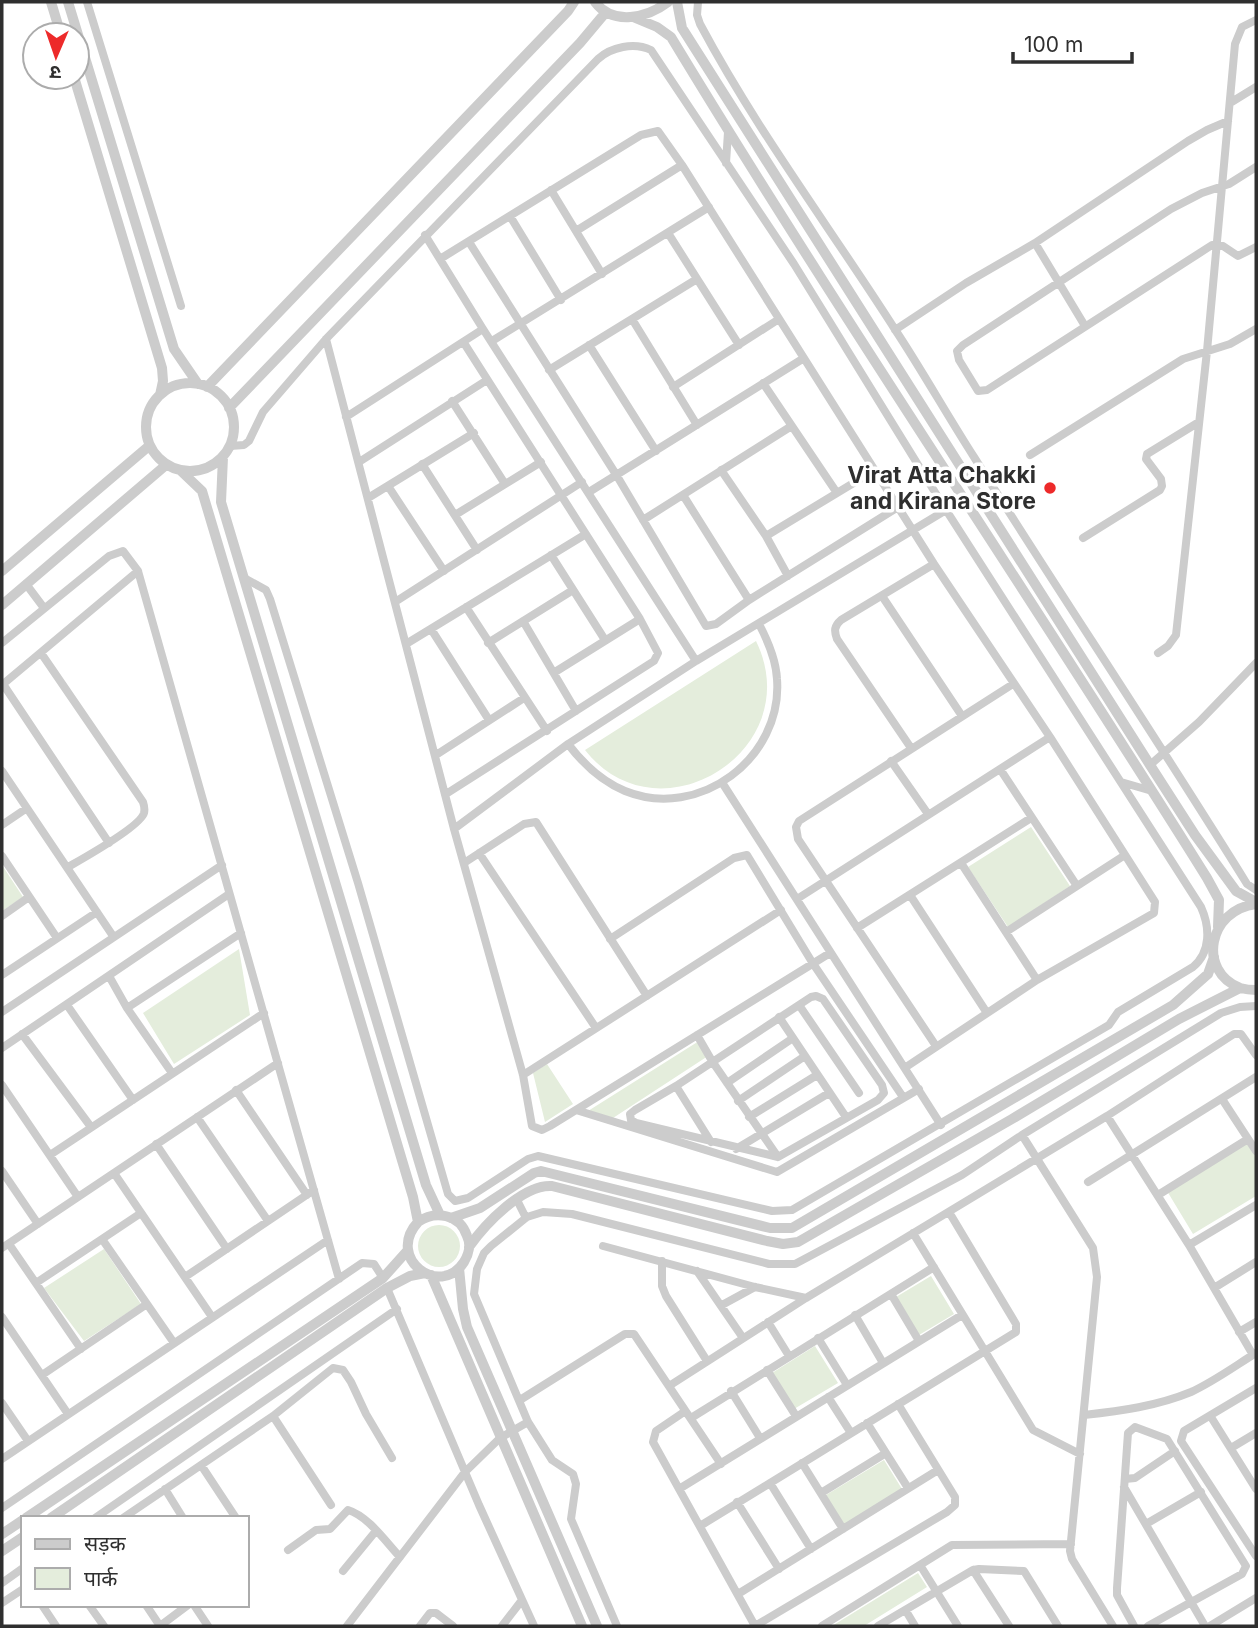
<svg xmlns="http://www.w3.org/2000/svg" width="1258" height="1628" font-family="Inter,'Noto Sans Devanagari',sans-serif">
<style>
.green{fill:#e4eddc}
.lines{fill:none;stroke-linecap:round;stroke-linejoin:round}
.minor{stroke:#ccc;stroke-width:8}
.tertiary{stroke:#ccc;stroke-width:10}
.poi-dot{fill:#ed2a2a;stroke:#fff;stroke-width:2.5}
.labels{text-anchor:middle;stroke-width:7;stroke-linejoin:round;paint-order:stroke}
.poi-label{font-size:23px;font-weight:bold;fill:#2f2f2f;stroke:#fff;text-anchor:end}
</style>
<rect width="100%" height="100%" fill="#fff"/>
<path class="green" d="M756,641C809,749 659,844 585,750Z
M1031,827L1070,886L1008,927L968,867Z
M2,865L23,897L2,911Z
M239,949L250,1015L174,1064L143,1013Z
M699,1041L708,1056L613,1118L588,1111Z
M547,1064L573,1104L545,1122L533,1073Z
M1248,1142L1256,1156V1196L1193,1234L1167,1191Z
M418 1246a21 21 0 1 1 42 0a21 21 0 1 1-42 0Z
M104,1249L141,1304L84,1341L44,1288Z
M931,1276L954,1314L919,1335L896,1297Z
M815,1346L838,1383L794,1409L772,1373Z
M884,1460L902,1489L844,1525L826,1495Z
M918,1573L927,1587L864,1626H832Z"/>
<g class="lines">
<path class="minor" d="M87,2L181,306
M698,2L697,15L700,24C757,131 831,229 896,331C923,372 947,415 974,457C1064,600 1158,740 1247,884L1256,890
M1230,103L1256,87
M726,163L728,132
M1256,167L1229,184L1202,193L1171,209L963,345L957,351L959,360L978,391L987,390L1212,245L1223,246L1238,256L1256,247
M551,190L602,274
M510,216L561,300
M576,231L682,165
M668,233L739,345
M425,235L483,329L696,661
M469,242L617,476L706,626L716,624L749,600L898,507
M1035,243L1085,326
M440,259L641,135L658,131L682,165L934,564L1050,737L1155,902L1154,913L1037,980L906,1067
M632,319L697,425
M895,330L966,283L1035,243L1188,141L1207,130L1228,121
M326,339L454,829L523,1075L532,1126L542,1130L550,1126L830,953
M492,341L709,207
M589,345L656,451
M549,370L697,279
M763,383L837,493
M673,387L779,319
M452,401L505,484
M346,417L483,329
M230,446L244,445L249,441L263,412L326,339L598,59C611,47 634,42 651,50L794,264L946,510L1201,907C1210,927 1211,952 1193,967L1118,1012L1109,1025L792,1210L772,1211L538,1156L528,1159L468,1198L455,1201L448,1194L358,883L270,599L266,590L246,579
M1030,455L1183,359L1230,344L1256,329
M359,462L487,380
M422,464L477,550
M721,470L766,536L788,576
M388,486L444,571
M589,492L804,358
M683,495L749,600
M368,498L474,433
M455,515L541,462
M643,520L790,427
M766,536L875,470
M1083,538L1160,490L1162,486L1161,479L1146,459L1147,454L1199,422
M551,555L605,640
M26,584L44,608
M882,596L962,716
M395,602L582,482
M466,607L547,731
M523,621L576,711
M431,629L489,720
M2,643L109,556L123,551L138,571L339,1279
M488,643L573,590
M406,644L586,534
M41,653L143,802C144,805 145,809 144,813C140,827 82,859 68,867
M1158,653L1168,646L1176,635L1207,351L1235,44L1242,27L1256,20
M555,672L640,619
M3,684L109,843
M2,685L138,571
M568,744C584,765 601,781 625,791C699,821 783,758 777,679C776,659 768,641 759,624
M911,748L837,639C834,631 834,626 841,620L934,564
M436,755L524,698
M891,761L928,814
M1150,765L1199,722L1256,663
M1000,769L1077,886
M2,771L113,936
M1121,782L1152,791
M723,784L941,1125
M446,794L654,661L658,653L640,619L464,343
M2,825L27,808
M454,829L568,744L696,661L946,510
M479,853L596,1028
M2,856L57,938
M464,863L524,824L536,822L647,996
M961,863L1037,980
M910,895L987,1013
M797,899L1050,737
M2,916L29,897
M857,928L1031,818
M1006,932L1125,855
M610,939L734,858L747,855L812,962L903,1097
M2,975L97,912
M109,976L127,1008L172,1073
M816,996L823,999L882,1085L884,1093L878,1100L778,1157L636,1123L631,1120L630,1114L635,1110L676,1086L811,997Z
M67,1005L133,1100
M799,1005L859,1093
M127,1008L241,933
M2,1012L222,865
M779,1017L846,1117
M22,1034L91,1127
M697,1035L712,1061L778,1157
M936,1046L798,839L796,827L799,821L1013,684
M2,1048L229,894
M523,1075L781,910
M727,1083L793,1038
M2,1085L78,1197
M676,1086L711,1142
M236,1090L307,1195
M1222,1099L1256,1151
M738,1101L805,1056
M576,1110L777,1172L919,1089
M1107,1116L1189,1245L1253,1355
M197,1117L268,1221
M749,1117L817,1075
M1022,1135L1093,1248L1097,1277L1070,1551L1072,1559L1113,1626
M156,1144L227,1249
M736,1149L829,1093
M50,1155L264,1013
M2,1171L38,1224
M114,1173L212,1317
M1088,1182L1256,1077
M1158,1195L1248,1139
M517,1200L526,1218
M913,1233L1033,1430L1080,1454
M102,1239L174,1343
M9,1244L81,1349
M1189,1245L1256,1205
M603,1246L755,1287L806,1298
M2,1248L278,1063
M662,1261V1286L666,1296L707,1361
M697,1271L743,1338
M185,1277L314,1190
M36,1283L141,1213
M387,1288L479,1505L534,1626
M1214,1288L1256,1262
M891,1294L919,1341
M722,1305L755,1287
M855,1315L883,1363
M2,1317L68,1414
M768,1322L789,1356
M1239,1332L1256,1322
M818,1338L847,1385
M767,1370L796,1416
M42,1375L147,1304
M669,1386L806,1298L1107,1116L1234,1034H1241L1256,1055
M1256,1388L1184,1431L1181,1441L1256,1556
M731,1391L760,1438
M828,1397L851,1433
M520,1400L625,1334H634L721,1464
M2,1403L28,1441
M684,1412L656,1431L653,1442L755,1626
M1084,1415C1121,1411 1157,1406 1191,1392C1213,1382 1235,1366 1256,1353
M273,1416L331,1505
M1211,1417L1256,1489
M691,1418L934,1267
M867,1423L908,1488
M1231,1448L1256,1433
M2,1459L328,1240
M802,1463L843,1529
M201,1465L236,1518
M1125,1479L1135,1478L1175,1451
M770,1483L811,1549
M1124,1487L1205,1626
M165,1489L183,1518
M679,1489L962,1315
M821,1493L886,1453
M737,1502L779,1569
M2,1508L362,1263L374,1264L383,1278
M95,1518L397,1309
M123,1518L273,1416L333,1368L343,1370L351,1382L366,1414L392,1458
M1146,1524L1201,1492
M700,1526L1016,1332V1324L949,1212
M288,1550L316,1530L330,1529L348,1510C368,1516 386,1542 400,1557
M920,1565L958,1626
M973,1570L1009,1626
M343,1571L375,1532
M2,1583L23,1568
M738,1594L938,1470
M2,1603L23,1589
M42,1605L56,1626
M89,1605L104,1626
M146,1605L160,1626
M194,1605L208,1626
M906,1611L915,1626
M160,1626L188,1605
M347,1626L465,1472L500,1438L528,1422
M420,1626L430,1613H436L453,1626
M502,1626L522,1600
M617,1626L571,1519L576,1484L573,1474L552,1460L528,1422L474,1294L477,1269L484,1253L491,1246L527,1217L543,1212L572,1214L769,1264H795L962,1175L1022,1135L1221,1013L1240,1007L1256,1006
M755,1626L947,1512L955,1505V1497L898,1404
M822,1626L952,1545L1071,1544
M878,1626L973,1570L979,1569L1024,1571L1058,1626
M1134,1626L1117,1595V1588L1128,1433L1135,1427L1167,1439L1246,1566L1242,1574L1148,1626
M1210,1626L1256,1598"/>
<path class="tertiary" d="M51,2L61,35
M68,2L174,349L198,384
M595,2C613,26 647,18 668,2
M677,2L682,28L1150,765L1195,835L1236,891L1256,902
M633,17L657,27L671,37C843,321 1031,596 1207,878L1219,900L1218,927
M74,77L162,368L163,381L160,395
M146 427a44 44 0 1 1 88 0a44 44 0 1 1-88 0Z
M207,387L568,11L574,2
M229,408L580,43L606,12
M223,457L221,502L426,1185L440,1215
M181,471L202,491L413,1197L418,1222C385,1258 440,1299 464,1262C469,1254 471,1244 467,1236C460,1214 435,1210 418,1222
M2,571L149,446
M2,605L166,465
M1256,904C1208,910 1197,971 1240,988C1244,989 1251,990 1256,990
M451,1218L480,1208L534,1173L541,1171L770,1228H792L1173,1005L1208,974L1214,957
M469,1247C485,1224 523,1184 552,1186L767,1241L783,1244L798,1242L1012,1119L1179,1019L1240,988
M459,1268L463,1309L467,1327L597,1626
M431,1275L582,1626
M26,1518L383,1278L408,1250
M51,1518L387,1288L410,1276L425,1273
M2,1534L23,1520
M2,1551L23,1537"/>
</g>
<circle class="poi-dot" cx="1050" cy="488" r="7"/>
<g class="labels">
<g class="poi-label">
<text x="1036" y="483">Virat Atta Chakki<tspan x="1036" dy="26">and Kirana Store</tspan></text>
</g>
</g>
<rect width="1258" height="1628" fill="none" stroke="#2f2f2f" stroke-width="7"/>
<rect x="21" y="1516" width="228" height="91" fill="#ffffff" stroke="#acacac" stroke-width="2"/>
<rect x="35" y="1539" width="35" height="10" fill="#cccccc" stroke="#acacac" stroke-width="2"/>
<text x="84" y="1551" font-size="21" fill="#2f2f2f">सड़क</text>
<rect x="35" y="1568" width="35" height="21" fill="#e4eddc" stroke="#acacac" stroke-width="2"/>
<text x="84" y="1586" font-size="21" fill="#2f2f2f">पार्क</text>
<g transform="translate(56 56) rotate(182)"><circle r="33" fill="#ffffff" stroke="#acacac" stroke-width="2"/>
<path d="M0-5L12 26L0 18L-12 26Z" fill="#ed2a2a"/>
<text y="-10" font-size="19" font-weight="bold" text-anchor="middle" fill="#2f2f2f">उ</text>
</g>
<path d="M1013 52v10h119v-10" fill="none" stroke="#2f2f2f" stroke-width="3.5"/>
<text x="1024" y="52" font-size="21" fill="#2f2f2f" stroke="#ffffff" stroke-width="5" paint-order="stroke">100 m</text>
</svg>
